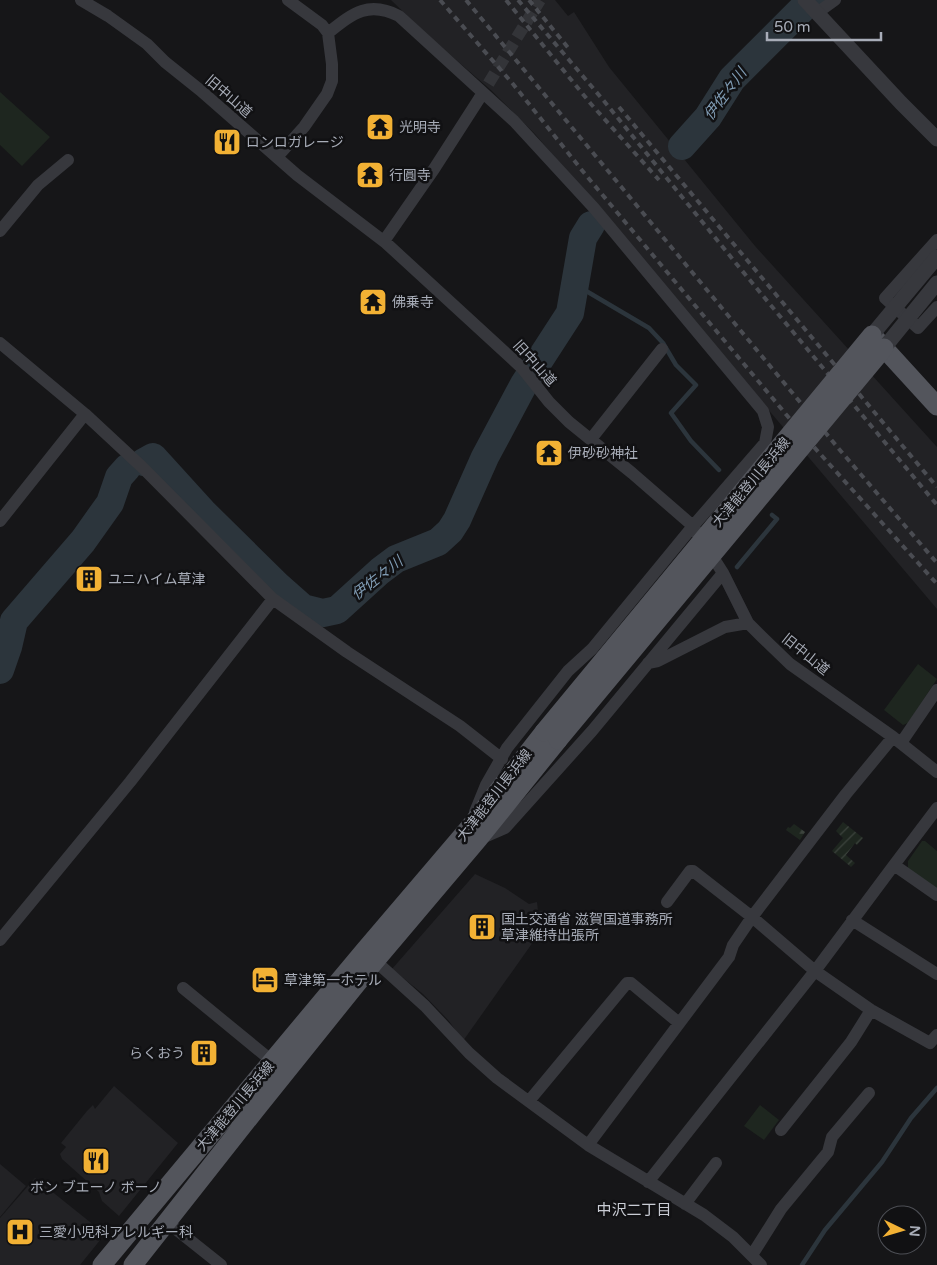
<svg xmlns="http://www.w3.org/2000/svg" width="937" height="1265" font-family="'Varela Round','Noto Sans JP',sans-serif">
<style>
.built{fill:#222225}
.green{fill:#1e261f}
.forest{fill:url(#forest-firs)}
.garden{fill:url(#garden-furrows)}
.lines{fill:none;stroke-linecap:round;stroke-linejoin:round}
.stream{stroke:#2c353c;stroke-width:4.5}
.river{stroke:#2c353c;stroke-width:28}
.minor-tunnel{stroke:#333438;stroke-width:12;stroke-dasharray:12 6;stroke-linecap:butt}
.minor{stroke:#37383d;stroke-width:12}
.tertiary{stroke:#37383d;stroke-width:15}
.primary{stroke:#53555c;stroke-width:19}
.rail{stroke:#4a4c52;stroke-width:4;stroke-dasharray:6 5;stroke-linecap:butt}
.tertiary-bridge{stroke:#37383d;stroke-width:15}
.primary-bridge{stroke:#53555c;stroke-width:19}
.labels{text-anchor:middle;stroke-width:5;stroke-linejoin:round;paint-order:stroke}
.street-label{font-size:14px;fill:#a8adb8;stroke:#111113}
.poi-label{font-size:14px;fill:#a8adb8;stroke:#111113;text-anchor:start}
.water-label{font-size:15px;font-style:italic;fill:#7f9bb3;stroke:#111113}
.neighbourhood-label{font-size:15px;fill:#c9ccd4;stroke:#111113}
</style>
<defs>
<pattern id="forest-firs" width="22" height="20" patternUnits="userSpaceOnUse" patternTransform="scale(1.25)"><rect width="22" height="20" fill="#1e261f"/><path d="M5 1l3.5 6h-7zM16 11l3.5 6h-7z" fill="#3c433d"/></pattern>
<pattern id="garden-furrows" width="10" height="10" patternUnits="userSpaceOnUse" patternTransform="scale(1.25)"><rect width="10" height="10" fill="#1e261f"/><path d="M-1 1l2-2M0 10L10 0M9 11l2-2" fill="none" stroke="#3c433d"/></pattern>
</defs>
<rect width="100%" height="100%" fill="#161618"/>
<path class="built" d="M391,0H555L568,16L574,12L609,67L755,246L937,447V609L535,134L492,91L425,33Z
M475,874L505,888L529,904L537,902L538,911H555L463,1041L449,1021L423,994L392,969Z
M114,1086L178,1143L119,1216L102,1201L99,1192L62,1159L60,1154L66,1147L61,1143L87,1111L93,1105L95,1109Z
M0,1164L26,1186L0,1217Z
M35,1178L105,1234L80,1265H0V1218Z"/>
<path class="green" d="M0,92L50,137L22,166L0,145Z
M918,664L937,679L908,723L903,725L884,710Z
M922,841H925L937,851V889L908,869V861Z
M760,1105L779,1120L764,1140L744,1126Z"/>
<path class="forest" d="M794,824L805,832L800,840L786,830L788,827L790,828Z"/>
<path class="garden" d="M843,822L863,838L857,845L855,843L846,855L855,863L851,867L832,851L843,838L836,831Z"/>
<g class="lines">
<path class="stream" d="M576,285L649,328L663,343L676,365L696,385L671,413L691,441L719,470
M737,567L777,519L772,515
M0,646L8,647
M802,1265L825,1230L882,1162L911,1118L937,1088"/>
<path class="river" d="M682,146L708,117L732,79L811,0
M144,462L153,457L203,512L277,585L303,608L323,613L337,610L380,571L396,559L438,542L450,531L457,520L485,457L524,384L570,313L583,238L591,225
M0,670L8,647L14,621L83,541L110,503L119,477L127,468"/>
<path class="minor-tunnel" d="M479,99L540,0"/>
<path class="minor" d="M81,0L108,16L147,44L165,62L200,90L297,175L386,243L522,368L549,402L569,422L632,473L693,526L723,573L748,623L762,637L790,664L893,737L937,772
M817,13L835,0
M328,33C352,14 368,0 399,16L514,121L594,208L763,411L768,427L765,443L693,526L592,649L568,671L507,748L486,785L475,812
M277,157L304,127L327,94L332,81V64L328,33L322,25L288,0
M0,231L38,185L68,160
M937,240L885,298L918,328L937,307
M384,241L434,169L479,99
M0,343L85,414L142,467L273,599L347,652L460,726L502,759
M591,439L662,349
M0,521L85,414
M648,663L658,661L725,627L748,623
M901,743L937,690
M937,808L894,865L937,895
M482,838L505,828L592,731L723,573
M667,902L690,871H693L752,917L815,971L871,1010L930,1043L937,1035
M852,920L937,974
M0,940L130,782L273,599
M371,957L425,1006L469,1053L497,1078L588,1145L704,1215L733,1237L761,1265
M183,988L272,1061
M529,1101L627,983H631L679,1023
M781,1130L851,1042L871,1010
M588,1145L729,957L733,945L752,917L846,794L893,737
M648,1182L815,971L894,865
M685,1204L716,1163
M167,1222L221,1265
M752,1255L781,1209L828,1152L832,1137L869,1093"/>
<path class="tertiary" d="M805,0L901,103L937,139"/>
<path class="primary" d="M873,336L937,406
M102,1265L364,951L469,828L544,732
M133,1265L256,1109L375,961L479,838L558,740"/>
<path class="rail" d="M440,0L513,84L585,174L805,437L937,584
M466,0L839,449L937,563
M506,0L591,104L659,180
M518,0L604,101L739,267L937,505
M529,0L570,50
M619,107L937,487"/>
<path class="tertiary-bridge" d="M872,335L937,257
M884,348L937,283"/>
<path class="primary-bridge" d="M544,732L872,335
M558,740L884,348"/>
</g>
<defs>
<symbol id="temple-square" viewBox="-11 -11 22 22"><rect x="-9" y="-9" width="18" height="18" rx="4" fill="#f2b134" stroke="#111113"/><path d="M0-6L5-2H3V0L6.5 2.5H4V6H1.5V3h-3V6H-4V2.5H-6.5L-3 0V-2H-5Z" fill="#111"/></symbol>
<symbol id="restaurant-square" viewBox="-11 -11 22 22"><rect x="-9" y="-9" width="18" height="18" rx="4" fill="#f2b134" stroke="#111113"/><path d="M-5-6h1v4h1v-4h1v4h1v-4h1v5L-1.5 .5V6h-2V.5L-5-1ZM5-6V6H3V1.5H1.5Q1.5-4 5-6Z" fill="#111"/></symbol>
<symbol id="building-square" viewBox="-11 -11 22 22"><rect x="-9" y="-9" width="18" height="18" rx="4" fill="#f2b134" stroke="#111113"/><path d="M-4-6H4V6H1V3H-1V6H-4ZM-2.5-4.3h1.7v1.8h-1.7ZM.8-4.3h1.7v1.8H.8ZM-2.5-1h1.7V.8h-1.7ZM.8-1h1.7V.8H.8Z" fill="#111"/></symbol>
<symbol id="hotel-square" viewBox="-11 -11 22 22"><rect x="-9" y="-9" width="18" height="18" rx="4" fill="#f2b134" stroke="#111113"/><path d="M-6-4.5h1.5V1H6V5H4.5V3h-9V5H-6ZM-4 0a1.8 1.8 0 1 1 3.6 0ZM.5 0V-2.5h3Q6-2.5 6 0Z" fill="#111"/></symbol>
<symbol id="hospital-square" viewBox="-11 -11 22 22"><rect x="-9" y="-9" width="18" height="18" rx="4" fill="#f2b134" stroke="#111113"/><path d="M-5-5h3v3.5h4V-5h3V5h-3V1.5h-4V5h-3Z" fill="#111"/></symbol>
</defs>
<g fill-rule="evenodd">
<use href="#temple-square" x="364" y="111" width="32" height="32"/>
<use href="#restaurant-square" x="211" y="126" width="32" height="32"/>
<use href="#temple-square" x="354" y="159" width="32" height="32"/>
<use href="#temple-square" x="357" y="286" width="32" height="32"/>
<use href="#temple-square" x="533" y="437" width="32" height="32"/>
<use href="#building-square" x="73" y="563" width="32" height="32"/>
<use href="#building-square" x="466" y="911" width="32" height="32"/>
<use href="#hotel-square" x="249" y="964" width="32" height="32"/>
<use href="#building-square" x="188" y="1037" width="32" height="32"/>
<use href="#restaurant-square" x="80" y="1145" width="32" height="32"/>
<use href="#hospital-square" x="4" y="1216" width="32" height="32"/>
</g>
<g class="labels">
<g class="street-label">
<text transform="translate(229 96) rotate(41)" y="5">旧中山道</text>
<text transform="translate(535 363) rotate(48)" y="5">旧中山道</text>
<text transform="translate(751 482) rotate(-50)" y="5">大津能登川長浜線</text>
<text transform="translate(806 654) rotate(39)" y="5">旧中山道</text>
<text transform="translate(494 795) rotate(-52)" y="5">大津能登川長浜線</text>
<text transform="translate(235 1106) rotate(-50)" y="5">大津能登川長浜線</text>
</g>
<g class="poi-label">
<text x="399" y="132">光明寺</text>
<text x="246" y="147">ロンロガレージ</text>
<text x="389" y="180">行圓寺</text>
<text x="392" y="307">佛乗寺</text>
<text x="568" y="458">伊砂砂神社</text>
<text x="108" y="584">ユニハイム草津</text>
<text x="501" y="924">国土交通省 滋賀国道事務所<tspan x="501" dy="16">草津維持出張所</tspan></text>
<text x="284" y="985">草津第一ホテル</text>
<text x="185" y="1058" text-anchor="end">らくおう</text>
<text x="96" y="1192" text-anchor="middle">ボン ブエーノ ボーノ</text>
<text x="39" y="1237">三愛小児科アレルギー科</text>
</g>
<g class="water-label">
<text transform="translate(725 94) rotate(-53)" y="5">伊佐々川</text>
<text transform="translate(377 578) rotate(-38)" y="5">伊佐々川</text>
</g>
<g class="neighbourhood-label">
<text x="634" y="1215">中沢二丁目</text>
</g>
</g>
<g transform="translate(902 1230) rotate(95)"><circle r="24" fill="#111113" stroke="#4d4f55"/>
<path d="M0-4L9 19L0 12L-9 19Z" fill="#f2b134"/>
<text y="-8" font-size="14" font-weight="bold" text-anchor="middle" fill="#a8adb8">N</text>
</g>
<path d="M767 32v8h114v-8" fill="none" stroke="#a8adb8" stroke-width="2.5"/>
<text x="774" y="32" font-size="15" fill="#a8adb8" stroke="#111113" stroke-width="4" paint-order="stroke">50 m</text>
</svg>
